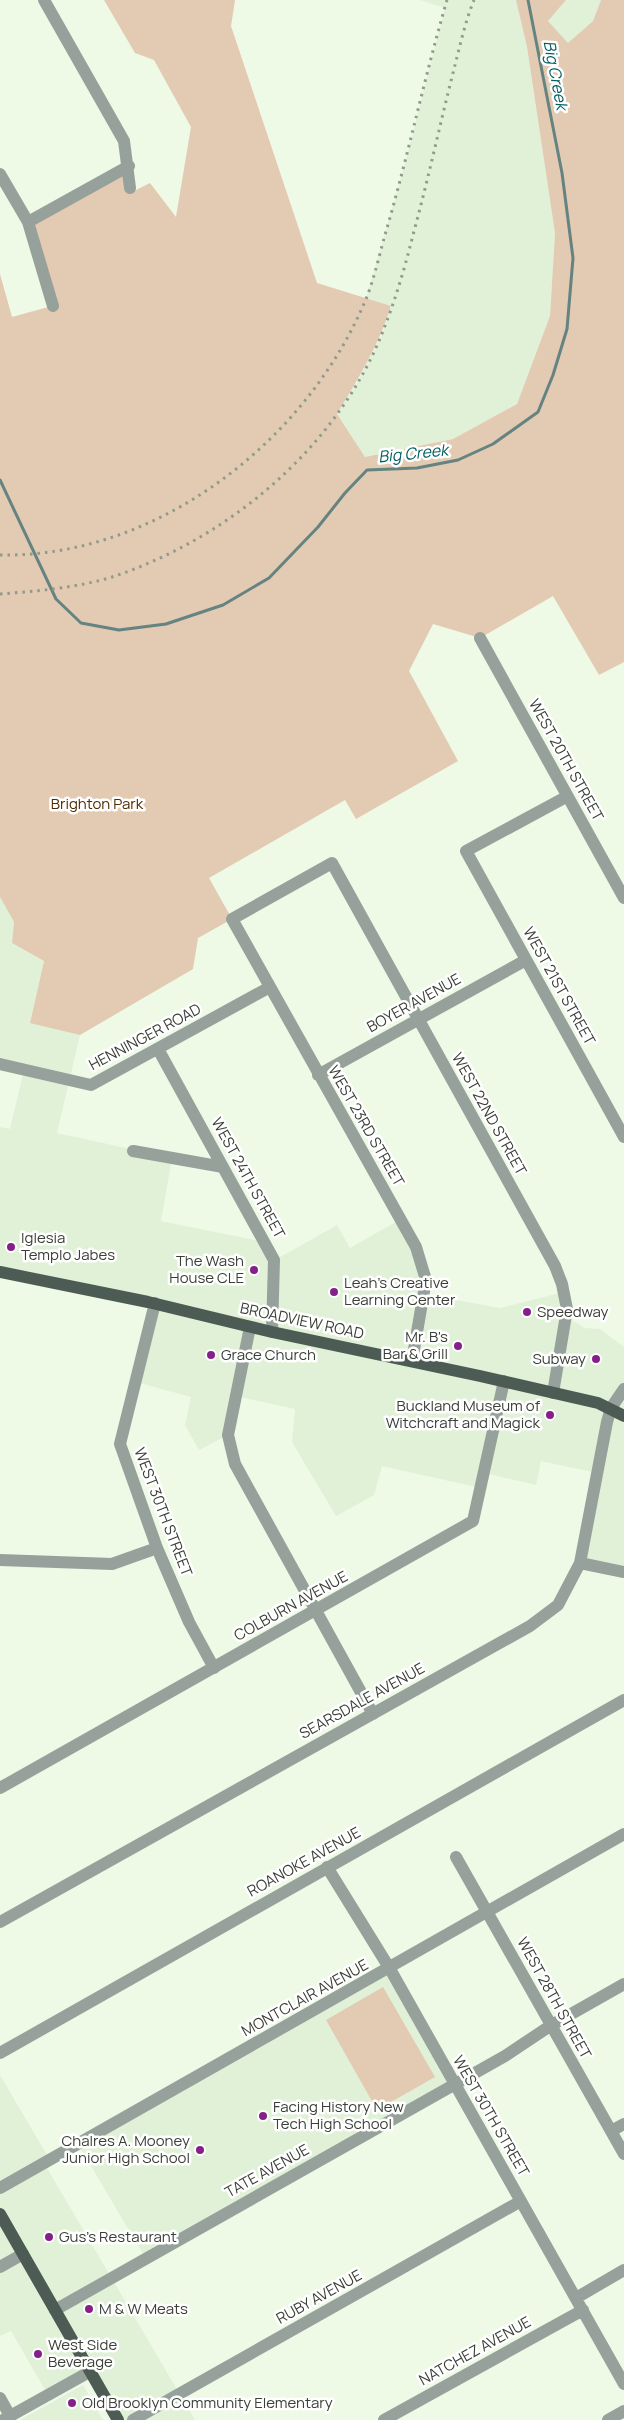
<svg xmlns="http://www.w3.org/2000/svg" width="624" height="2420" font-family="Manrope,sans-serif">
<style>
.built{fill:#e1f1d7}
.green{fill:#e2cab3}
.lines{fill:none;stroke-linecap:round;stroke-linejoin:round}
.stream{stroke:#658381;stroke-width:3}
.minor{stroke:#97a19c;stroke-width:12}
.major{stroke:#4c5c55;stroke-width:12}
.rail{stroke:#929a8c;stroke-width:3;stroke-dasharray:2.5 5;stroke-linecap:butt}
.poi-dot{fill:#852089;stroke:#fff;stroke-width:2}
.labels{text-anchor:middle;stroke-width:5;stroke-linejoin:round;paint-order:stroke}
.street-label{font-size:15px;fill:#3a3f37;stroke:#fff}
.park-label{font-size:15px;fill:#4e2b00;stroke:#fff}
.poi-label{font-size:15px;fill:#3a3f37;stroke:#fff;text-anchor:start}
.water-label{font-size:16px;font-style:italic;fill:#005e61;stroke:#fff}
</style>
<rect width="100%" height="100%" fill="#eef9e6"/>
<path class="built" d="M420,0H516L527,47L555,233L550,316L517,404L453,439L365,457L337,414L360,377L383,332L391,306L366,299L402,175L445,8Z
M566,0H601L593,21L568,43L548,21Z
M0,897L14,922L12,943L44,961L30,1022L80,1035L57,1133L172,1158L161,1221L265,1242L275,1260L337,1225L350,1248L401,1219L416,1247L423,1294L500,1308L564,1292L566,1317L585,1328L600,1329L624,1347V1572L580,1563L597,1473L541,1461L536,1485L485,1473L481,1488L382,1466L374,1495L336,1516L292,1442L295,1409L236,1396L228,1435L199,1450L185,1425L191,1397L136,1382L155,1303L0,1272V1127L10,1129L24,1070L0,1064Z
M390,1969L454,2085L146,2259L78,2144Z
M0,2075L50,2160L44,2163L195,2420H118L91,2372L48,2395L11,2331L0,2336Z
M83,2385L103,2420H20Z"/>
<path class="green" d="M104,0H235L231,26L317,283L391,306C379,345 358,379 337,414L365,457L453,439L517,404L550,316L555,233L527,47L516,0H566L548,21L568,43L593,21L601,0H624V662L599,675L553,596L480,638L433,624L409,671L458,761L356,819L345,800L209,878L232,919L198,938L193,969L80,1035L30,1023L44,961L12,943L14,922L0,897V274L12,317L52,306L28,222L129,166L132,192L150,183L176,217L191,127L154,60L135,53Z
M383,1987L435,2077L377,2110L326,2020Z"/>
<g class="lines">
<path class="stream" d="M0,480L56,599L81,623L119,630L166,624L223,605L269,578L318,527L345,493L367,470L417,468L458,460L493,444L538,412L553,375L567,329L573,258L562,173L528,0"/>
<path class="minor" d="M44,0L124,141L130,188
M0,174L28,222L53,306
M28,222L129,166
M480,638L624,898
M566,797L466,851L624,1137
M158,1049L274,1260L272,1332
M0,1064L91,1085L270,987
M318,1075L526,960
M133,1151L223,1167
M155,1303L120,1444L157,1548L189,1622L214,1668
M250,1327L228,1435L235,1464L373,1714
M412,1361L426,1280L416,1247L232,919L332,863L555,1266L562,1284L567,1309L553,1393
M0,1560L112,1564L157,1548
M580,1563L624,1572
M0,1788L473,1521L504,1381
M456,1857L624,2154
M327,1867L390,1969L624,2384
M0,1922L530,1626L558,1605L580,1563L607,1422L611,1408L624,1389
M0,2053L624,1700
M611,2131L624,2124
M0,2188L624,1834
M0,2267L23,2254
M576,2298L624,2270
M55,2310L505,2056L550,2026L624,1984
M0,2398L10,2416
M3,2420L91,2371
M133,2420L521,2201
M384,2420L583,2310
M608,2420L624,2411"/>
<path class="major" d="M0,1272L148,1302L272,1332L480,1376L598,1403L624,1416
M0,2214L118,2420"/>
<path class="rail" d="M0,555C157,558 307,441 366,299C375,277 380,251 387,228C409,152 425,75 447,0
M0,594C37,591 76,588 112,577C228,539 338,447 383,331C395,301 405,267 413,235C428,180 440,124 454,69C460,46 465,22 474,0"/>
</g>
<g class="poi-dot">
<circle cx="11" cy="1247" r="5"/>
<circle cx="254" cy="1270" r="5"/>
<circle cx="334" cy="1292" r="5"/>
<circle cx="527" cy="1312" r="5"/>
<circle cx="458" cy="1346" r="5"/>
<circle cx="211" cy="1355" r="5"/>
<circle cx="596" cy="1359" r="5"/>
<circle cx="550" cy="1415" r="5"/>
<circle cx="263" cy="2116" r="5"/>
<circle cx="200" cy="2150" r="5"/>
<circle cx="49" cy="2237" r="5"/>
<circle cx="89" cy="2309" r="5"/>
<circle cx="38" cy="2354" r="5"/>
<circle cx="72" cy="2403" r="5"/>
</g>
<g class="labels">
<g class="street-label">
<text transform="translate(566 760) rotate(61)" y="5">WEST 20TH STREET</text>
<text transform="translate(559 986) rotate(61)" y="5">WEST 21ST STREET</text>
<text transform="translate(414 1003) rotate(-29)" y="5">BOYER AVENUE</text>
<text transform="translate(145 1037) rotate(-28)" y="5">HENNINGER ROAD</text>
<text transform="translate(489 1114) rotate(61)" y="5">WEST 22ND STREET</text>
<text transform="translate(366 1126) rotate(60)" y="5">WEST 23RD STREET</text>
<text transform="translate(248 1178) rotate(61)" y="5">WEST 24TH STREET</text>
<text transform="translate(302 1321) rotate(12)" y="5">BROADVIEW ROAD</text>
<text transform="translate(163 1512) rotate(69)" y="5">WEST 30TH STREET</text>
<text transform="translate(291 1606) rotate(-29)" y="5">COLBURN AVENUE</text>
<text transform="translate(362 1701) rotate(-29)" y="5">SEARSDALE AVENUE</text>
<text transform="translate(304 1862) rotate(-29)" y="5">ROANOKE AVENUE</text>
<text transform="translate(305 1998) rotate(-29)" y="5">MONTCLAIR AVENUE</text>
<text transform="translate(554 1998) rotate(61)" y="5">WEST 28TH STREET</text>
<text transform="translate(491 2116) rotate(60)" y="5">WEST 30TH STREET</text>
<text transform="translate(267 2171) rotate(-29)" y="5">TATE AVENUE</text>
<text transform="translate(319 2297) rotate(-29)" y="5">RUBY AVENUE</text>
<text transform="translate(475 2351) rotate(-29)" y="5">NATCHEZ AVENUE</text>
</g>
<g class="park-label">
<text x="97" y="809">Brighton Park</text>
</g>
<g class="poi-label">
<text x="21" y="1243">Iglesia<tspan x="21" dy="17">Templo Jabes</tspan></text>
<text x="244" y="1266" text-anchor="end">The Wash<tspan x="244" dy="17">House CLE</tspan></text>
<text x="344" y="1288">Leah's Creative<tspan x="344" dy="17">Learning Center</tspan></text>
<text x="537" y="1317">Speedway</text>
<text x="448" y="1342" text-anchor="end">Mr. B's<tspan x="448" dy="17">Bar &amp; Grill</tspan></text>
<text x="221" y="1360">Grace Church</text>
<text x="586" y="1364" text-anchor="end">Subway</text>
<text x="540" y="1411" text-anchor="end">Buckland Museum of<tspan x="540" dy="17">Witchcraft and Magick</tspan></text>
<text x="273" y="2112">Facing History New<tspan x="273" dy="17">Tech High School</tspan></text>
<text x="190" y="2146" text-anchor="end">Chalres A. Mooney<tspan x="190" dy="17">Junior High School</tspan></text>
<text x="59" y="2242">Gus's Restaurant</text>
<text x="99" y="2314">M &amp; W Meats</text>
<text x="48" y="2350">West Side<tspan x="48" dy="17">Beverage</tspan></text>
<text x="82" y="2408">Old Brooklyn Community Elementary</text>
</g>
<g class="water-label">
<text transform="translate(556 75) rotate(79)" y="6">Big Creek</text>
<text transform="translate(413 453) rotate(-6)" y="6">Big Creek</text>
</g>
</g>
</svg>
